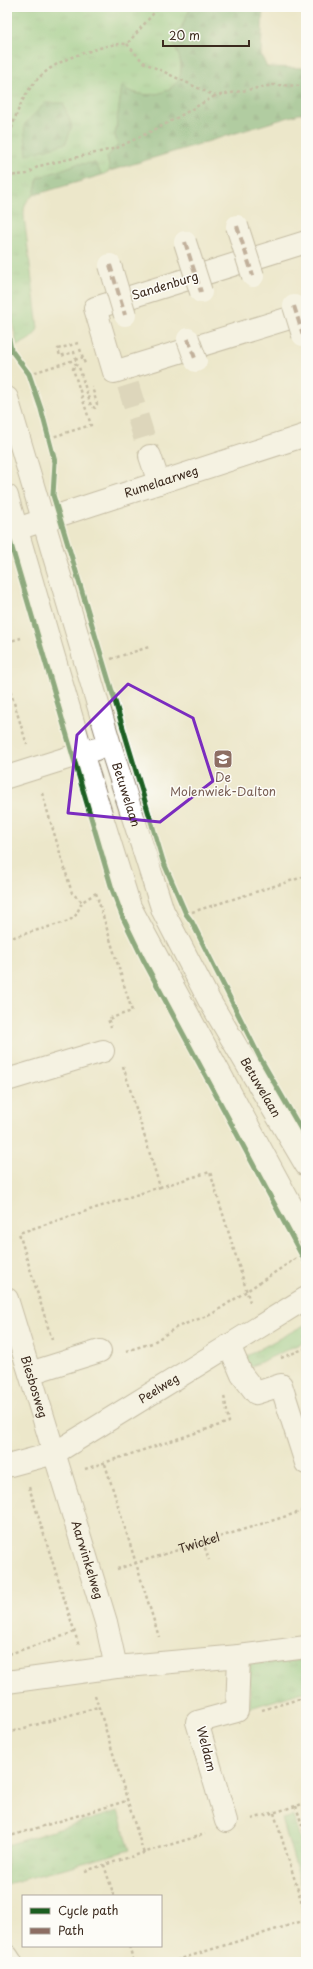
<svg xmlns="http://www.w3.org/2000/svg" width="313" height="1969" font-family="'Playpen Sans',sans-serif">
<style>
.grass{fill:url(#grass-tufts);stroke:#5e7850}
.forest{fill:url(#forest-firs);stroke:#526b46}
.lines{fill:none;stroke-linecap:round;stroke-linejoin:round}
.minor-tunnel{stroke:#c9c1a8;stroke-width:22;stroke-dasharray:22 11;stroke-linecap:butt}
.minor-casing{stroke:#948874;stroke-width:24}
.path{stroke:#948874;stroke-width:2.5;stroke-dasharray:3 3;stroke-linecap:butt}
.minor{stroke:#fff;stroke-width:22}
.minor-bridge-casing{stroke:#948874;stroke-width:24;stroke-linecap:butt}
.path-bridge{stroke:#948874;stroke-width:2.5;stroke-dasharray:3 3;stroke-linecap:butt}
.minor-bridge{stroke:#fff;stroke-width:22}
.quiet{stroke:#8d6e63;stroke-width:4;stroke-dasharray:8 4;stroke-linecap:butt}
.cycleway-casing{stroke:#fdfcf7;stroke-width:8}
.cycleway{stroke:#1b5e20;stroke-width:5}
.marked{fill:none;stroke:#7b2cbf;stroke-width:3;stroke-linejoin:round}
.labels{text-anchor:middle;stroke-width:3;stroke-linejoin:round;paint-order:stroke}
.street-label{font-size:12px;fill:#3b2a1e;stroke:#fdfcf7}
.education-label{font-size:12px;fill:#785e54;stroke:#fdfcf7}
</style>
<defs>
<pattern id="grass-tufts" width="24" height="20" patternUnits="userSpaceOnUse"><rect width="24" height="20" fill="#82c781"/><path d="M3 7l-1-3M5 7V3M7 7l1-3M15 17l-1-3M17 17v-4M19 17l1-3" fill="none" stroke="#6ca269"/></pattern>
<pattern id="forest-firs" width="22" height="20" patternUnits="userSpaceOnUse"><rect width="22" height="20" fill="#69ac6f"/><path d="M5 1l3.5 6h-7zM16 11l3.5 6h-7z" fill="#588c5b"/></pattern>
</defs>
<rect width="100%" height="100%" fill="#fdfcf7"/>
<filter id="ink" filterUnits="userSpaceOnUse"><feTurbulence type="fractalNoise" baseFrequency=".025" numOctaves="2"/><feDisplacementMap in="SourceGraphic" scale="8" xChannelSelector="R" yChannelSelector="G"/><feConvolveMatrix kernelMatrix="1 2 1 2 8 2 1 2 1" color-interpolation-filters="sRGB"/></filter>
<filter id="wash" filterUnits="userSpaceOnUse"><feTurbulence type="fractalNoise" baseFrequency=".012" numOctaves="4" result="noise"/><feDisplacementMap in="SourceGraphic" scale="16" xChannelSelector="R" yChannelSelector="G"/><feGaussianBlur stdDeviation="0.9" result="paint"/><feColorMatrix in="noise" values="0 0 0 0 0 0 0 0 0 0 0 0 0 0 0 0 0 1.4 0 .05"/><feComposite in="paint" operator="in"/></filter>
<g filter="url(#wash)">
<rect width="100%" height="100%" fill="#ece7cb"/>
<path class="grass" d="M7,7H191L174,43C177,51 181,59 181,67C183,98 140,100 122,87L115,135L118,145L107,157L110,171L102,175L95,163L38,178L34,195C25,201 24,206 24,216L38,328C35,338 26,341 17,346L13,325L7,267Z
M306,1324V1341L248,1368L243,1358Z
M306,1660V1691L250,1708V1664Z
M118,1811L130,1850L7,1884V1845Z
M293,1816L302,1845H306V1901L282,1819Z"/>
<path class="forest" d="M191,7H263L261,55L267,67L306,68V112L110,171L107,157L118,145L115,135L122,86C139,102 183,96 181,67C181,59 177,51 174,43Z
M45,103H63L72,126L66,143L27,155L24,125Z
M95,163L102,175L34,195L38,178L77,164Z"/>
</g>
<g filter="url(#ink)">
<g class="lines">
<path class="minor-tunnel" d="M128,385L150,456"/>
<defs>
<g id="minor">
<path d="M306,242L95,308L114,372L306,313"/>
<path id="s2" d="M7,398L110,745L163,911L209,1000L306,1165"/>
<path d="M150,456L159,483"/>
<path d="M7,496L82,753L130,907L306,1233"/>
<path id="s3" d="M29,525L306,435"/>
<path d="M7,777L96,749"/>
<path d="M7,1080L103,1051"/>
<path id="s4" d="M7,1299L106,1622L116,1667"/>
<path d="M229,1345L242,1375L256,1393L281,1385L306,1463"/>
<path d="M30,1373L100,1351"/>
<path id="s5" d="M7,1466L55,1453L306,1298"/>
<path d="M7,1682L116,1667L239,1656L306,1647"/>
<path d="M226,1821L197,1722L237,1711L239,1656"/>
<path d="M7,1956L11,1962"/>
</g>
</defs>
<use href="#minor" class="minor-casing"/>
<g class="path">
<path d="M127,44L143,62L215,96L273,85L306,86"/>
<path d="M7,146C20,93 36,66 90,51C103,47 114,43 127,44L159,7"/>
<path d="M7,147L10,177"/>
<path d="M7,176L27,174L39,166L117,148L164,125L215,96"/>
<path d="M76,360L74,352L60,356L58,349L78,343"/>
<path d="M29,374L84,357"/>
<path d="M49,438L91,425L73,369L75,364L79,367L91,406L95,408L97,404L92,387"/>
<path d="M7,642L21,638"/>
<path d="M111,659L149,647"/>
<path d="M7,680L27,745"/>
<path d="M42,793L72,893L82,902"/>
<path d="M96,893L132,1011L108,1019L111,1027"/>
<path d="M192,912L306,876"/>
<path d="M7,939L69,921L76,915L82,902L96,893"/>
<path d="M123,1066L160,1187L210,1172L250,1302"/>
<path d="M52,1340L19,1233L160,1187"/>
<path d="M126,1351L152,1343L177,1327L212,1314L298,1257"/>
<path d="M281,1358L306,1348"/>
<path d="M105,1464L159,1637"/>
<path d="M85,1469L229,1422L224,1396"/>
<path d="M29,1487L79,1646"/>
<path d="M203,1542L209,1560"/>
<path id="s1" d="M117,1569L306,1510"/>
<path d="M9,1654L75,1632"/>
<path d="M95,1695L144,1854"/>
<path d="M262,1710L306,1697"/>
<path d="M7,1733L98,1707"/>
<path d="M296,1806L306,1838"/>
<path d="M274,1813L306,1916"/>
<path d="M252,1819L306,1803"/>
<path d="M7,1837L126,1801"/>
<path d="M85,1871L104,1865"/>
<path d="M114,1896L104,1865L205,1834"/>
<path d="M129,1946L134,1962"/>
<path d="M171,1962L306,1920"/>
</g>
<use href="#minor" class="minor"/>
<defs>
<path id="minor-bridge" d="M237,226L253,276
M185,242L201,292
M110,265L125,315
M294,306L303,335
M188,339L196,361"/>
</defs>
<use href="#minor-bridge" class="minor-bridge-casing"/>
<path class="path-bridge" d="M80,349L85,364"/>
<use href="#minor-bridge" class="minor-bridge"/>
<path class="quiet" d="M237,226L253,276
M185,242L201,292
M110,265L125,315
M294,306L303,335
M188,339L196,361"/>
<defs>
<path id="cycleway" d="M7,328L11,350L29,374L41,409L55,462L53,495L163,861L186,914L192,922L260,1058L306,1138
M7,531L112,889L123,918L143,959L306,1263"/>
</defs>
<use href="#cycleway" class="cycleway-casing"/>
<use href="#cycleway" class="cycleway"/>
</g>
</g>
<path d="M0 0H313V1969H0ZM128,684L193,718L213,781L160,822L68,813L77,735Z" fill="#ece7cb" fill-opacity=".55" fill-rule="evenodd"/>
<path class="marked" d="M128,684L193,718L213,781L160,822L68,813L77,735Z"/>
<defs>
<symbol id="school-square" viewBox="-11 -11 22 22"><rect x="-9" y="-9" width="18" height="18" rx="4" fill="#8d6e63" stroke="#fdfcf7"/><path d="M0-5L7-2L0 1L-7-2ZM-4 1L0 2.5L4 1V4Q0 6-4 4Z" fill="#fff"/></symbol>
</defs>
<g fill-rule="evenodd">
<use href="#school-square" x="212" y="748" width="22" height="22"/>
</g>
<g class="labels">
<g class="street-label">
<text transform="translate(165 286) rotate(-17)" y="4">Sandenburg</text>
<text dy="4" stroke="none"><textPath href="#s3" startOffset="139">Rumelaarweg</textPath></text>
<text dy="4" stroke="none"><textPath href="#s2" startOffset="414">Betuwelaan</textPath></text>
<text dy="4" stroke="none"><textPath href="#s2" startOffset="738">Betuwelaan</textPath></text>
<text dy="4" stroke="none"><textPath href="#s4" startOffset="92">Biesbosweg</textPath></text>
<text dy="4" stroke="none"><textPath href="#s5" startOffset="172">Peelweg</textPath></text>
<text dy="4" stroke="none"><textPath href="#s1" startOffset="86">Twickel</textPath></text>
<text dy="4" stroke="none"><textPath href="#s4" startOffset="273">Aarwinkelweg</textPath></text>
<text transform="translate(206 1749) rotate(76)" y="4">Weldam</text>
</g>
<g class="education-label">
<text x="223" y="782">De<tspan x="223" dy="14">Molenwiek-Dalton</tspan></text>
</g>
</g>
<rect width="313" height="1969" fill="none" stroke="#fdfcf7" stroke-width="24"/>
<rect x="22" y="1895" width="140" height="52" fill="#fdfcf7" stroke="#afa8a0"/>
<rect x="30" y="1908" width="20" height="6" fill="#1b5e20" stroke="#afa8a0"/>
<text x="58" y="1915" font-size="12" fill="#3b2a1e">Cycle path</text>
<rect x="30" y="1928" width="20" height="6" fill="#8d6e63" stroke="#afa8a0"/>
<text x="58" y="1935" font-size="12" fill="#3b2a1e">Path</text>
<path d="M163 40v6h86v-6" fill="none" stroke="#3b2a1e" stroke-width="2"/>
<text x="169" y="40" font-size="12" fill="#3b2a1e" stroke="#fdfcf7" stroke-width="3" paint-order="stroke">20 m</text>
</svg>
